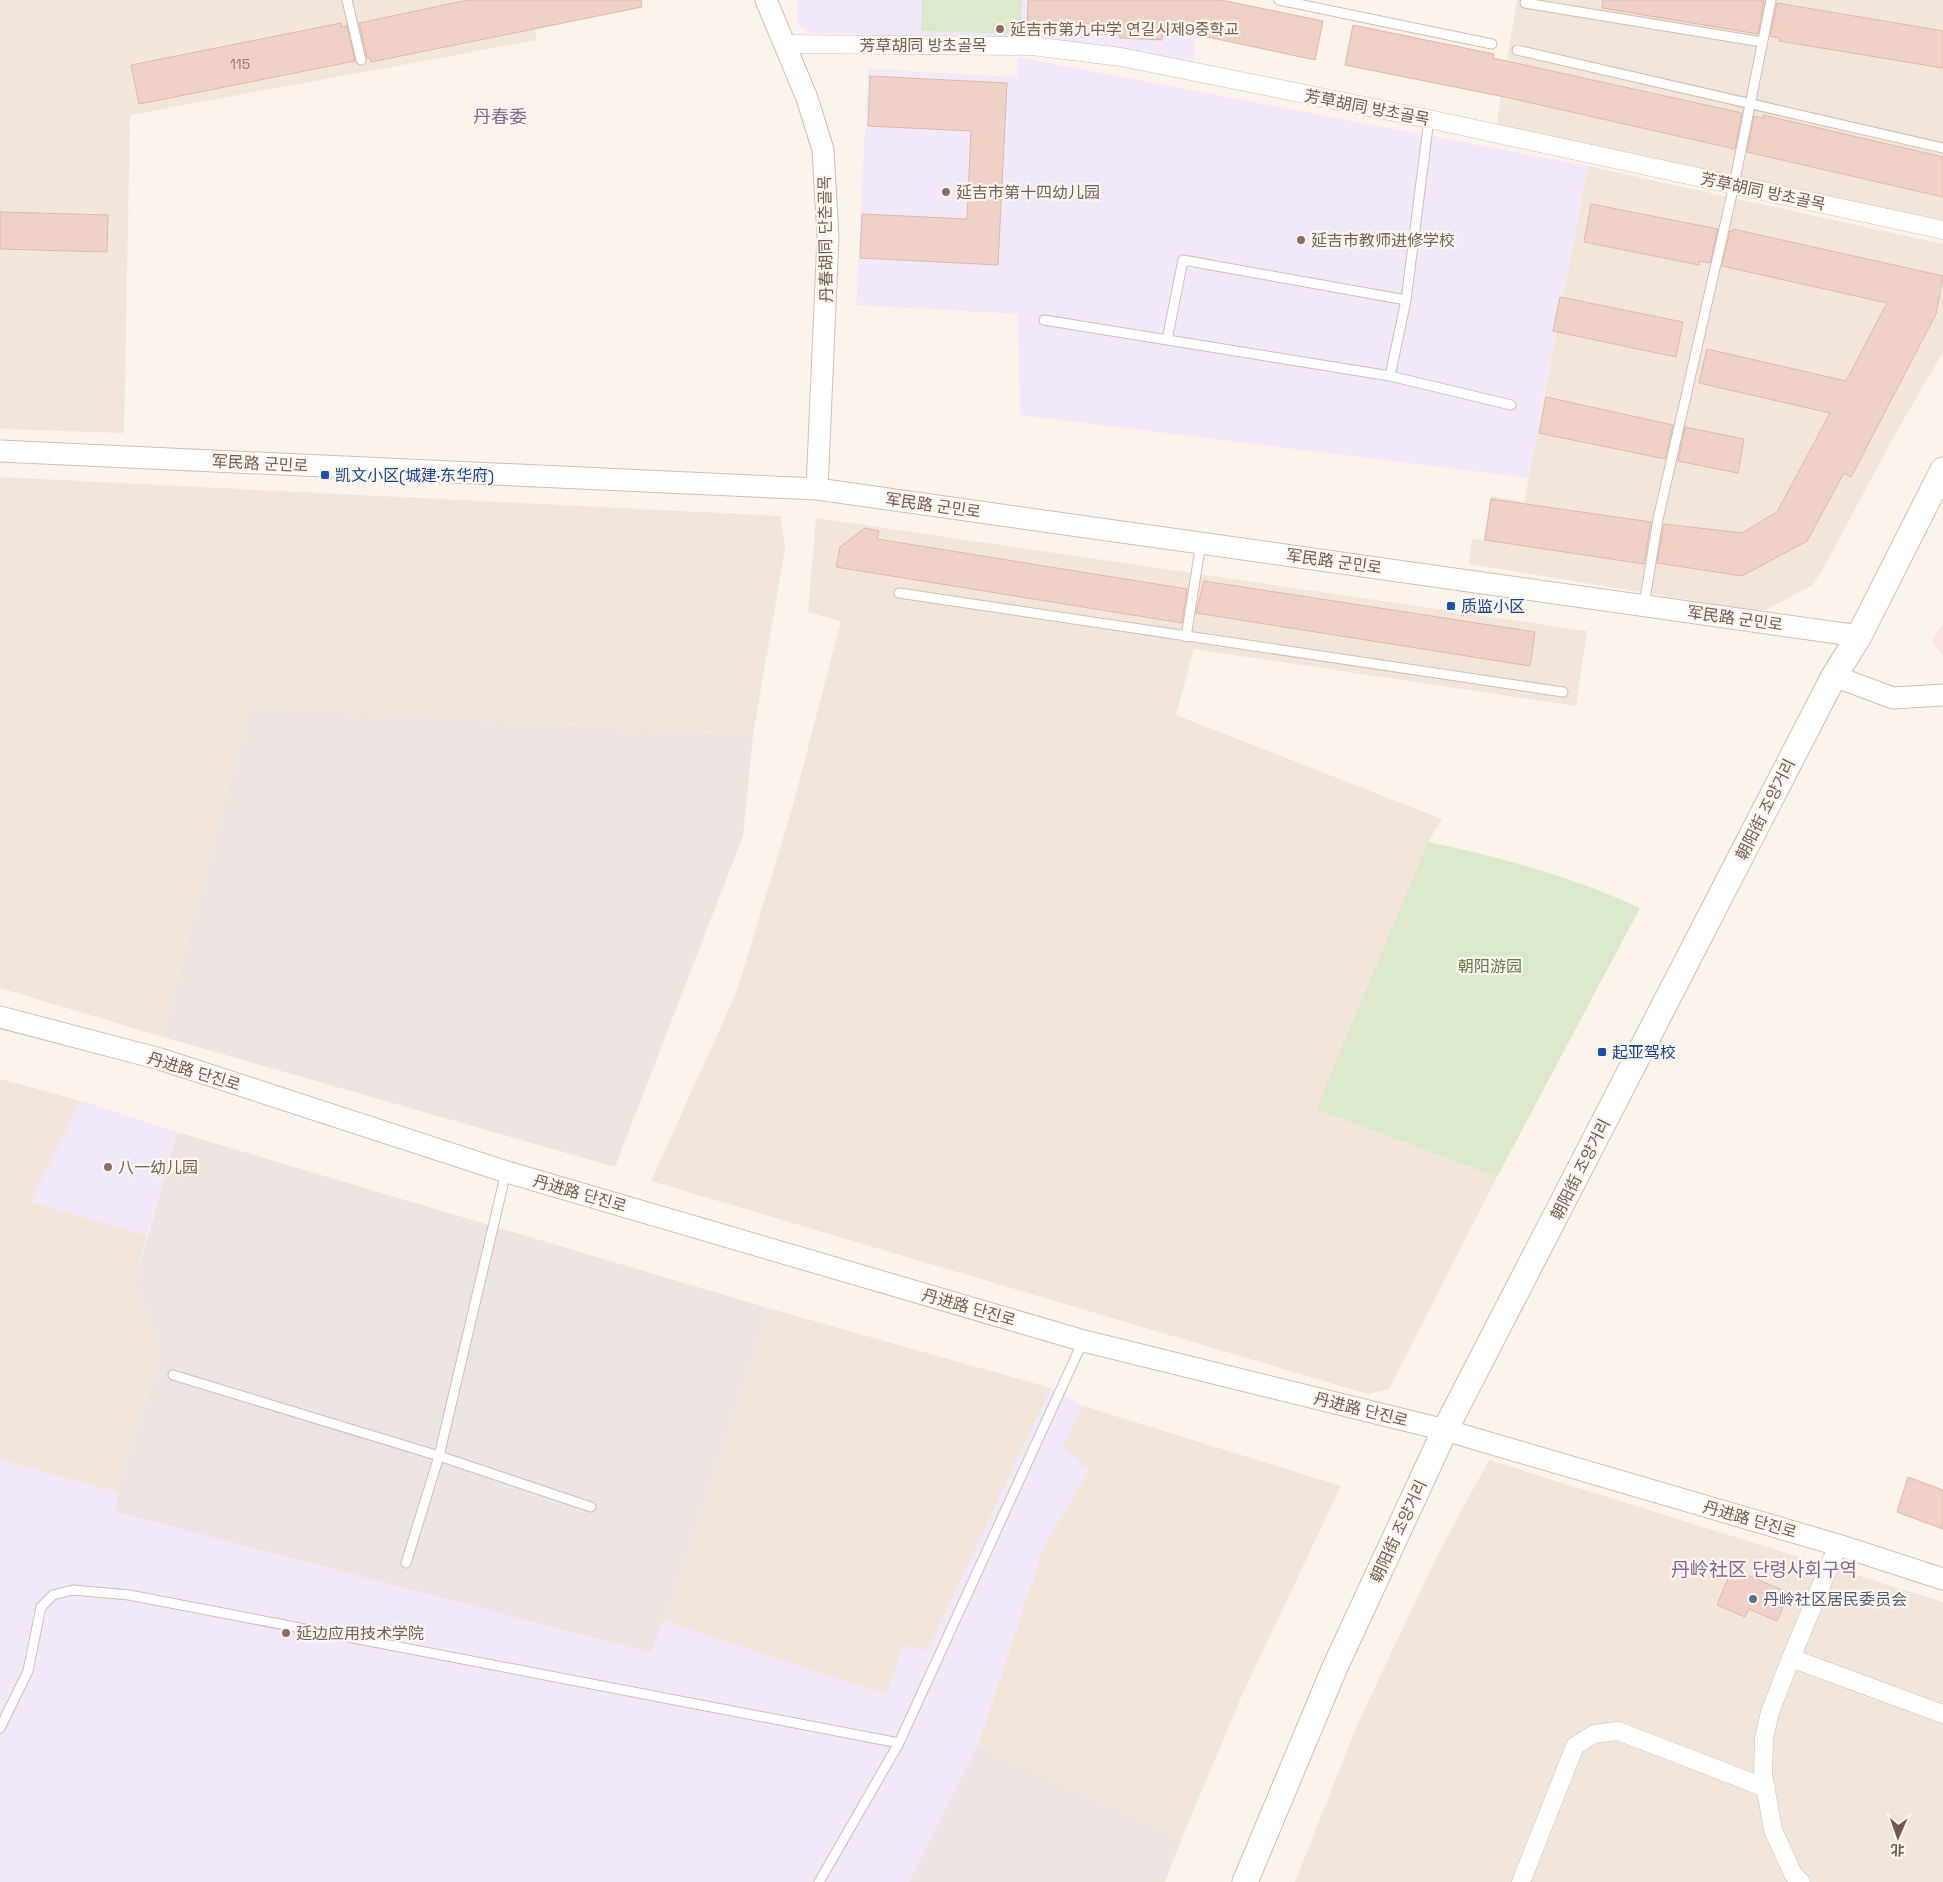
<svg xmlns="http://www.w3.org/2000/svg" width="1943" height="1882" font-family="'Space Grotesk','Noto Sans SC','Noto Sans KR',sans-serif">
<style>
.residential{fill:#f2e5dc}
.commercial{fill:#fae6e2}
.industrial{fill:#ece5e2}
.education{fill:#f1e9f8}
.green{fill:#dbe8cc}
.building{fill:#eed2c7;stroke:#dfb7a9}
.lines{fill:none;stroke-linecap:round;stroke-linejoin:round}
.service-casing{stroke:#cfbdb5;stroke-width:11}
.minor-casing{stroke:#cfbdb5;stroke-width:19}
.tertiary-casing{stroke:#cfbdb5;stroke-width:23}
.secondary-casing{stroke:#d2bdb3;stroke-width:27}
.service{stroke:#fff;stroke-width:9}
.minor{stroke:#fff;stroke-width:18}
.tertiary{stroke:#fff;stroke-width:21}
.secondary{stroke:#fff;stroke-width:25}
.education-dot{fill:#8d6e63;stroke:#fef8f3;stroke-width:2}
.transit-dot{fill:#1a4fb4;stroke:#fef8f3;stroke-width:2}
.service-dot{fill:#5c6f8a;stroke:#fef8f3;stroke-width:2}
.labels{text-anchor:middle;stroke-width:4.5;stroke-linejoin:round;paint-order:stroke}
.number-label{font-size:14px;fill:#93776e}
.education-label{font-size:16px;fill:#785e54;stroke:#fef8f3;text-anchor:start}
.street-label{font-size:16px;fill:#755951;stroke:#fef8f3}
.transit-label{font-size:16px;fill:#164399;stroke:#fef8f3;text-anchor:start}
.park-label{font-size:16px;fill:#5e794a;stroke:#fef8f3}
.service-label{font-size:16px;fill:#4e5e75;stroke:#fef8f3;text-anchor:start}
.neighbourhood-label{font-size:18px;fill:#7e6990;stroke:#fef8f3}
.quarter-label{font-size:19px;fill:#7e6990;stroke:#fef8f3}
</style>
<rect width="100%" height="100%" fill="#fbf4ed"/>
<path class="residential" d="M0,0H527L537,40L130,115L124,433L0,429Z
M1517,0H1943V222L1496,127Z
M1588,166L1943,244V352L1893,438L1821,573L1811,586L1766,610L1757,611L1469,564L1472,539L1483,540L1491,496L1524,502Z
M0,477L781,516L785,548L753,736L253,707L163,1037L0,988Z
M816,518L1587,631L1576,706L1194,649L1176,715L1442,819L1428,842L1317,1109L1497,1177L1389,1389L1368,1394L651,1181L737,991L793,805L841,621L808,612Z
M0,1079L81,1101L31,1202L147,1235L135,1282L161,1353L117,1492L0,1460Z
M768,1308L1051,1388L928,1651L903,1645L887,1695L664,1621Z
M1083,1406L1341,1486L1242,1695L1182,1838L978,1745L1044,1546L1089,1470L1063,1447Z
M1489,1460L1943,1602V1882H1295L1358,1723L1438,1554Z"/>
<path class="commercial" d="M1943,622V656L1932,642Z"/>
<path class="industrial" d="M252,707L753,736L743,836L615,1167L163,1037Z
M177,1132L768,1308L664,1621L650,1653L116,1512L117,1492L161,1353L135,1282Z
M978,1745L1182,1838L1165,1882H909Z"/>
<path class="education" d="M797,0H1201L1192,66L1036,39L809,33L797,24Z
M1018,57L1588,166L1528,478L1020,415L1018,314L856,305L868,69L1017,77Z
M81,1101L177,1132L147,1235L31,1202Z
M1051,1388L1083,1406L1063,1447L1089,1470L1044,1546L978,1745L909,1882H0V1460L117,1492L116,1512L650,1653L664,1621L887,1695L903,1645L928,1650Z"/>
<path class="green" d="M922,0H1022L1021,34L921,31Z
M1428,842C1500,857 1573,877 1640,908L1497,1177L1316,1109Z"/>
<path class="building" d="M468,0H641L642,7L371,62L370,58H367L359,23Z
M1028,0H1221L1323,21L1315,60L1203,36L1204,32L1163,27L1162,40L1120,38V35L1101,34L1102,24L1067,23V33L1027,31Z
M1603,0H1760L1764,1L1758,34L1602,8Z
M1777,3L1943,31V68L1779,41V38L1770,36Z
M341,23V27L347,26L355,61L139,104L131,65Z
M1353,25L1494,54L1493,58L1742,113L1735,149L1505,97L1345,65Z
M870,76L1007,83L998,265L860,258L862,214L967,219L971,131L868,126Z
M1763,115L1943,157V197L1747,152L1754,116L1763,118Z
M1591,204L1718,229L1710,263L1699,261V265L1584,242Z
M0,212L108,215L107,252L0,249Z
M1733,229L1943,276L1936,314L1851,477L1844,473L1807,541L1742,576L1657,563L1664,524L1742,533L1777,512L1830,413L1699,383L1707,349L1846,381L1887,303L1722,266L1730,231L1732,232Z
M1560,297L1683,322L1676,357L1553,331Z
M1546,397L1673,425L1665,459L1539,433Z
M1685,427L1744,439L1738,473L1678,461Z
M1491,499L1651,522L1644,564L1485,540Z
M865,528L879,531L877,539L1187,589L1182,623L836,567L840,547Z
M1204,581L1535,632L1530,666L1196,613Z
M1908,1477L1943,1490V1529L1897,1512Z
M1730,1574L1745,1580L1747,1575L1789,1593L1777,1621L1749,1609L1745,1617L1717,1605Z"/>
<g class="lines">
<defs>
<path id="service" d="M347,0L361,60
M1279,0L1492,44
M1525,3L1762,42
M1517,50L1943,148
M1044,320L1390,376L1511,405
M1167,340L1183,260L1406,300
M1390,376L1406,300L1429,119
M899,593L1563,692
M1644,605L1658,519L1734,185L1771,0
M1186,637L1201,543
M173,1375L439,1456L591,1507
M406,1563L439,1456L506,1172
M0,1728L28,1671L41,1607L53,1595L73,1590L129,1595L899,1743
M819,1882L899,1743L1083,1341"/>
<path id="minor" d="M784,44L1032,46L1121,57L1429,119L1943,230
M1791,1658L1943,1714
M1521,1882L1575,1746L1594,1734L1618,1731L1766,1788
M1801,1882L1793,1874L1773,1830L1763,1774L1764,1738L1770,1712L1791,1658L1838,1545"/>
<path id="tertiary" d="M766,0L807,98L823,150L828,237L817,489
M0,451L817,489L1859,636
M1834,676L1893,698L1943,695
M0,1017L160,1059L507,1172L1084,1341L1445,1430L1838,1545L1943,1579"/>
<path id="secondary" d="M1245,1882L1335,1667L1445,1430L1834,676L1859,636L1943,470"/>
</defs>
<use href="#service" class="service-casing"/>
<use href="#minor" class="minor-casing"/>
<use href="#tertiary" class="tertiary-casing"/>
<use href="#secondary" class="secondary-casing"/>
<use href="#service" class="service"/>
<use href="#minor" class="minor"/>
<use href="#tertiary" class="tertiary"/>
<use href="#secondary" class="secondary"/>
</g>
<g class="education-dot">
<circle cx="1000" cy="29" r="5"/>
<circle cx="946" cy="192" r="5"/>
<circle cx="1301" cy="240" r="5"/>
<circle cx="108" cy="1167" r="5"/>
<circle cx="286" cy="1633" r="5"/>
</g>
<g class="transit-dot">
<rect x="320" y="470" width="10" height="10" rx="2.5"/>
<rect x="1446" y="601" width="10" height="10" rx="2.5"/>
<rect x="1597" y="1047" width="10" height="10" rx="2.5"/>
</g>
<circle class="service-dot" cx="1753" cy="1599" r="5"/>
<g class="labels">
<g class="number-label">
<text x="240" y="69">115</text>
</g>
<g class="education-label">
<text x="1010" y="35">延吉市第九中学 연길시제9중학교</text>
<text x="956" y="198">延吉市第十四幼儿园</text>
<text x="1311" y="246">延吉市教师进修学校</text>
<text x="118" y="1173">八一幼儿园</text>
<text x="296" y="1639">延边应用技术学院</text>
</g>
<g class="street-label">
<text x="923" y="51">芳草胡同 방초골목</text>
<text transform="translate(1367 107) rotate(11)" y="6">芳草胡同 방초골목</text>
<text transform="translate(1763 191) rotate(12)" y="6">芳草胡同 방초골목</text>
<text transform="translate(825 239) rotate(-91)" y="6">丹春胡同 단춘골목</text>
<text transform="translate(260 463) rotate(3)" y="6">军民路 군민로</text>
<text transform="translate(933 505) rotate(8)" y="6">军民路 군민로</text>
<text transform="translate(1334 561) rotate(8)" y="6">军民路 군민로</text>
<text transform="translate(1735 618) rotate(8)" y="6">军民路 군민로</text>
<text transform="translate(1765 809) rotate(-63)" y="6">朝阳街 조양거리</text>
<text transform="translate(194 1071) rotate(17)" y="6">丹进路 단진로</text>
<text transform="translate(1580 1169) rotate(-63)" y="6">朝阳街 조양거리</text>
<text transform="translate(580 1193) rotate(16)" y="6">丹进路 단진로</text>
<text transform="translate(969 1307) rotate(16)" y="6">丹进路 단진로</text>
<text transform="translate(1361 1409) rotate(14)" y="6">丹进路 단진로</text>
<text transform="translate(1750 1519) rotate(16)" y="6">丹进路 단진로</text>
<text transform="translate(1398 1531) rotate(-65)" y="6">朝阳街 조양거리</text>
</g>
<g class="transit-label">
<text x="335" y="481">凯文小区(城建·东华府)</text>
<text x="1461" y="612">质监小区</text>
<text x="1612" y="1058">起亚驾校</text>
</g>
<g class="park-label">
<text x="1490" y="972">朝阳游园</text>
</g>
<g class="service-label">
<text x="1763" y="1605">丹岭社区居民委员会</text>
</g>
<g class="neighbourhood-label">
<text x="500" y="123">丹春委</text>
</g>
<g class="quarter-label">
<text x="1764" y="1576">丹岭社区 단령사회구역</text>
</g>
</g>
<g transform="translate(1898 1837) rotate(182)" stroke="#fef8f3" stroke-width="4" paint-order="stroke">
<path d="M0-4L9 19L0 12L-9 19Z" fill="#755951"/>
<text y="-8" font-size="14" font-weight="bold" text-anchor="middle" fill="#755951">北</text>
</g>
</svg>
